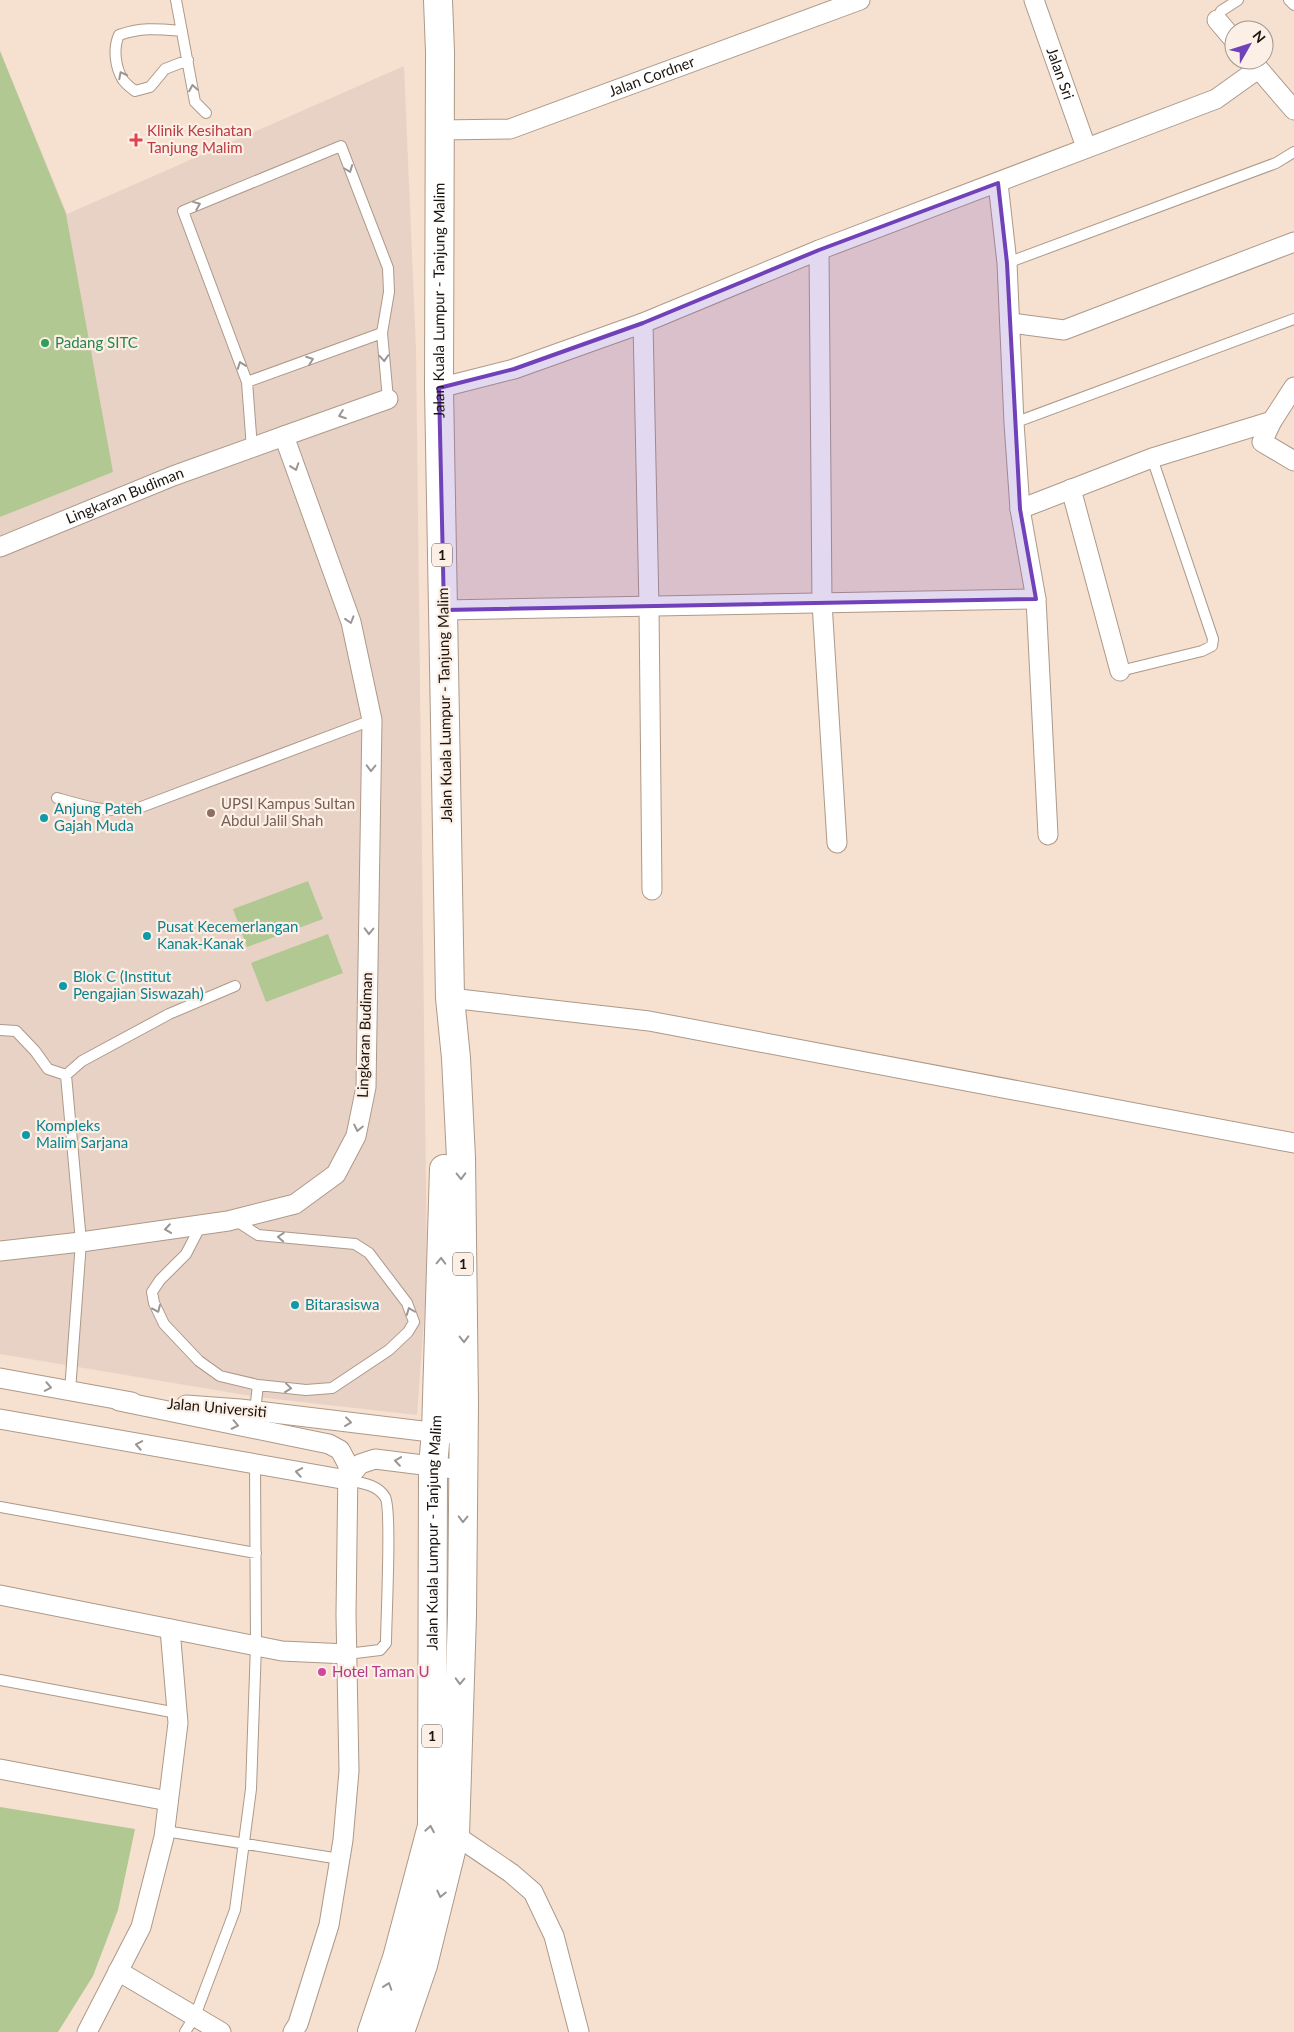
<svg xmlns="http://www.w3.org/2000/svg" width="1294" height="2032" font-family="Lato,sans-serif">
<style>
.education{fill:#e8d2c5}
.park{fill:#b1c893}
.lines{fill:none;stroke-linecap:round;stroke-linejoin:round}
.lane-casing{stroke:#ad9989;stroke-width:12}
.street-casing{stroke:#ad9989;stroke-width:21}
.primary-casing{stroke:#ad9989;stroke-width:30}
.lane{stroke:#fff;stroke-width:10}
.street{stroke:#fff;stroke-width:19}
.primary{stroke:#fff;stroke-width:28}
.oneway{stroke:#999693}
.marked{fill:#7041b8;fill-opacity:0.2;stroke:#7041b8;stroke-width:4;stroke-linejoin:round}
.health-dot{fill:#e0444e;stroke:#fcefe5;stroke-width:2}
.leisure-dot{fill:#2e9e5b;stroke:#fcefe5;stroke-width:2}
.education-dot{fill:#8d6e63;stroke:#fcefe5;stroke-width:2}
.culture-dot{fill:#0f9aa8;stroke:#fcefe5;stroke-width:2}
.hotel-dot{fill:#d1479c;stroke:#fcefe5;stroke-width:2}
.labels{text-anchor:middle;stroke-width:4.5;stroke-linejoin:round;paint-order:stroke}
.shield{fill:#fcefe5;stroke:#5f564f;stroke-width:1}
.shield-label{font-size:14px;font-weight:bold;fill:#1c150f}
.street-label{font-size:15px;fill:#1c150f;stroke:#fcefe5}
.health-label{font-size:15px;fill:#be3a42;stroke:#fcefe5;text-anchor:start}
.leisure-label{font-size:15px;fill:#27864d;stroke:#fcefe5;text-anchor:start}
.education-label{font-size:15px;fill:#785e54;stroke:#fcefe5;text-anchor:start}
.culture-label{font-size:15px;fill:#0d838f;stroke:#fcefe5;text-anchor:start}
.hotel-label{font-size:15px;fill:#b23c85;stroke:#fcefe5;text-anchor:start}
</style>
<rect width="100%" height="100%" fill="#f6e0cf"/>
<path class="education" d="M0,51L67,214L404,66L416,349L427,1277L417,1415L257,1397L0,1354Z"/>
<path class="park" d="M0,51L66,214L113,472L0,517Z
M308,881L323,919L247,947L233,909Z
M328,934L343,973L266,1002L251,963Z
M0,1807L135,1829L118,1910L93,1976L58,2032H0Z"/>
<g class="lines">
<defs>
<path id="lane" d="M176,0L195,102L206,113
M1289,0L1294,5
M1217,20L1221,11L1238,0
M182,31C158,29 142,27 119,35C113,48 115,67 123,80C126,84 131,88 135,91L150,87L165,69L188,60
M1007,263L1276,163L1294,152
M247,382L382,333
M1014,423L1294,319
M252,448L247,382L183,211L341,146L388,268L389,292L382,333L388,399
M1120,671L1202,651L1212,646L1213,639L1152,458
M57,798C85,806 106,813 136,809L372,720
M0,1030L16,1031L35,1051L48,1069L66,1075
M201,1225L186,1254L160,1280L152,1292L154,1303L164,1324L199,1361L220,1376L258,1385L306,1390L332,1388L389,1350L408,1332L414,1322L407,1303L369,1253L355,1244L258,1235L235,1220
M70,1391L81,1242L66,1075L82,1061L169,1014L235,986
M255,1411L258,1385
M0,1507L256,1553
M347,1654L380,1650L386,1643C386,1622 392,1507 385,1497C377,1484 361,1483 347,1480
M0,1680L177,1713
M165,1831L340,1859
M185,2032L195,2016L235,1910L251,1789L256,1645L255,1464"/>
<g id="street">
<path id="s1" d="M1034,0L1086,147"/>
<path d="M1217,20L1234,40"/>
<path d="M1251,60L1294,110"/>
<path id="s2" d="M439,130L510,129L860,0"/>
<path d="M998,183L1007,263L1014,423L1020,509L1036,599L1048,835"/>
<path d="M819,250L822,603L837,843"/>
<path d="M643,323L649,607L652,890"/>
<path d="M1011,323L1064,330L1294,242"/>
<path d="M1294,387L1272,421L1262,442L1294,461"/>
<path d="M439,388L514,369L643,323L819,250L1216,99L1258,69"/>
<path d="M284,436L388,399"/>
<path d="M1071,489L1120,671"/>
<path d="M1020,509L1152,458L1272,421"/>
<path id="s3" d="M0,547L173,476L284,436L351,622L372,720L366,1087L356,1136L336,1174L295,1204L228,1221L81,1242L0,1251"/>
<path d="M444,610L1036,599"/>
<path d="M450,998L649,1021L1294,1143"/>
<path d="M0,1378L132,1402"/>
<path d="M119,1401L329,1444L340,1450L348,1465L346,1615L349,1771L343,1840L329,1925L298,2024L293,2032"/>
<path d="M186,1405L240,1409L447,1434"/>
<path d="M0,1419L347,1480"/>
<path d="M347,1480L360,1464L375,1459L463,1470"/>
<path d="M0,1595L282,1651L347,1654"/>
<path d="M0,1769L168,1801"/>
<path d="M455,1835L511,1873L533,1892L554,1936L579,2032"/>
<path d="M118,1971L221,2032"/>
<path d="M87,2032L141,1927L164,1837L178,1723L170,1629"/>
</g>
<g id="primary">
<path id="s4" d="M372,2032L397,1958L432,1826L433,1466L436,1432L444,1169"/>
<path id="s5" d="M400,2032L423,1965L455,1835L462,1615L464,1403L461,1158L456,1058L450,998L439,388L440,52L438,0"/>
</g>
</defs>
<use href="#lane" class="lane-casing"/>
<use href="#street" class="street-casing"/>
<use href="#primary" class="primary-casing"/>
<use href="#lane" class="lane"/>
<use href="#street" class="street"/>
<use href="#primary" class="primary"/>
</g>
<defs><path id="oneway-chevron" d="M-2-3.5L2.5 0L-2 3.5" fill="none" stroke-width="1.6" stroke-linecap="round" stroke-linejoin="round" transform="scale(1.25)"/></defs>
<g class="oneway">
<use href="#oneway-chevron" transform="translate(122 75) rotate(-117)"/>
<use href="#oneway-chevron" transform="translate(193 88) rotate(-100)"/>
<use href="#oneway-chevron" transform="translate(349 169) rotate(69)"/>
<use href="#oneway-chevron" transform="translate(197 205) rotate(-22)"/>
<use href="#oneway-chevron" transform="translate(384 358) rotate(86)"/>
<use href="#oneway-chevron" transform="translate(310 360) rotate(-20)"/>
<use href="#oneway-chevron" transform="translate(241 365) rotate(-110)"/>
<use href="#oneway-chevron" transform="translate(342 415) rotate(160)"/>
<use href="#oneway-chevron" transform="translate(295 467) rotate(71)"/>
<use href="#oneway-chevron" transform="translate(350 620) rotate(73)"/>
<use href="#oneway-chevron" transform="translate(371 768) rotate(91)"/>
<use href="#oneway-chevron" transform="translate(369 931) rotate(91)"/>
<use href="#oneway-chevron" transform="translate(358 1128) rotate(102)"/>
<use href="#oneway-chevron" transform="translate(461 1176) rotate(89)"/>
<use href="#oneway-chevron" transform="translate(168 1229) rotate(172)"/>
<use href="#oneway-chevron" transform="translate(281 1237) rotate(-176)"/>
<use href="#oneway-chevron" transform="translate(441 1261) rotate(-88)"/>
<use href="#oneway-chevron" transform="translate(157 1309) rotate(66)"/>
<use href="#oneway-chevron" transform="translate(410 1311) rotate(-111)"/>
<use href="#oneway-chevron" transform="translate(464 1339) rotate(89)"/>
<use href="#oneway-chevron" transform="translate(48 1387) rotate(11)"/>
<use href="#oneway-chevron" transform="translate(288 1388) rotate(6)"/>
<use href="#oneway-chevron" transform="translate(348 1422) rotate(7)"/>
<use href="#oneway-chevron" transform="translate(235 1425) rotate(12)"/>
<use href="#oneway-chevron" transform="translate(139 1445) rotate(-170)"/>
<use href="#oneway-chevron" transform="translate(398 1461) rotate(-172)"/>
<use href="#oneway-chevron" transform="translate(299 1472) rotate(-170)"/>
<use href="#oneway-chevron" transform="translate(463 1519) rotate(91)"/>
<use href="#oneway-chevron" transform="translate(460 1681) rotate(92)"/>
<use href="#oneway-chevron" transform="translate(430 1829) rotate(-80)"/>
<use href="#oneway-chevron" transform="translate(441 1894) rotate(103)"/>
<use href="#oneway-chevron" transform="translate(388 1986) rotate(-71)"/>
</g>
<path class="marked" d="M998,183L1007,263L1020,509L1036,599L444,610L439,388L514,369L643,323L819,250Z"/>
<path class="health-dot" d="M133.5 132.5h5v5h5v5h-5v5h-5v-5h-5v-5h5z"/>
<circle class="leisure-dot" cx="45" cy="343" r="5"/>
<circle class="education-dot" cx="211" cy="813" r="5"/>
<g class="culture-dot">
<circle cx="44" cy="818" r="5"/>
<circle cx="147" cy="936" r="5"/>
<circle cx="63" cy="986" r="5"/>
<circle cx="26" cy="1135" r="5"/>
<circle cx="295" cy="1305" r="5"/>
</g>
<circle class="hotel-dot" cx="322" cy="1672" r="5"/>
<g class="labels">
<g class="shield">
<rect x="432" y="543.5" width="20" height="23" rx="4"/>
<rect x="453" y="1252.5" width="20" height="23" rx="4"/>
<rect x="422" y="1724.5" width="20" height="23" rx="4"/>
</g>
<g class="shield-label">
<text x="442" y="560">1</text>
<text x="463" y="1269">1</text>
<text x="432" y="1741">1</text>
</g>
<g class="street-label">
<text dy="5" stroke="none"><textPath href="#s1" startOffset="78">Jalan Sri</textPath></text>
<text dy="5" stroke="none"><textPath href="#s2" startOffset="222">Jalan Cordner</textPath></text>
<text dy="5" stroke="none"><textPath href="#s5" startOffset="1740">Jalan Kuala Lumpur - Tanjung Malim</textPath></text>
<text dy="5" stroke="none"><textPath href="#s3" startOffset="135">Lingkaran Budiman</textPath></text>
<text transform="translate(445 705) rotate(-91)" y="5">Jalan Kuala Lumpur - Tanjung Malim</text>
<text transform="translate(365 1035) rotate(-88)" y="5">Lingkaran Budiman</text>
<text transform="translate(217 1408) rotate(5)" y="5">Jalan Universiti</text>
<text dy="5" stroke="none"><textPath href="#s4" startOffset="508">Jalan Kuala Lumpur - Tanjung Malim</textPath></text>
</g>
<g class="health-label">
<text x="147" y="136">Klinik Kesihatan<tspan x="147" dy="17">Tanjung Malim</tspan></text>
</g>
<g class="leisure-label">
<text x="55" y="348">Padang SITC</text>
</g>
<g class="education-label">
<text x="221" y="809">UPSI Kampus Sultan<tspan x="221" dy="17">Abdul Jalil Shah</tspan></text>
</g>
<g class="culture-label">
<text x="54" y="814">Anjung Pateh<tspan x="54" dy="17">Gajah Muda</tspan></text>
<text x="157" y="932">Pusat Kecemerlangan<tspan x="157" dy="17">Kanak-Kanak</tspan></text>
<text x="73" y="982">Blok C (Institut<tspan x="73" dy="17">Pengajian Siswazah)</tspan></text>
<text x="36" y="1131">Kompleks<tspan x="36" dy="17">Malim Sarjana</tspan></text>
<text x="305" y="1310">Bitarasiswa</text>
</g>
<g class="hotel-label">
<text x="332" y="1677">Hotel Taman U</text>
</g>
</g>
<g transform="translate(1249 45) rotate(51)"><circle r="24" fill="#fcefe5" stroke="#a2988f"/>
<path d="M0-4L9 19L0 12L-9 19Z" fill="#7041b8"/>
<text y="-8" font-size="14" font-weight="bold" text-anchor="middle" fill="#1c150f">N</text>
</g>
</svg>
